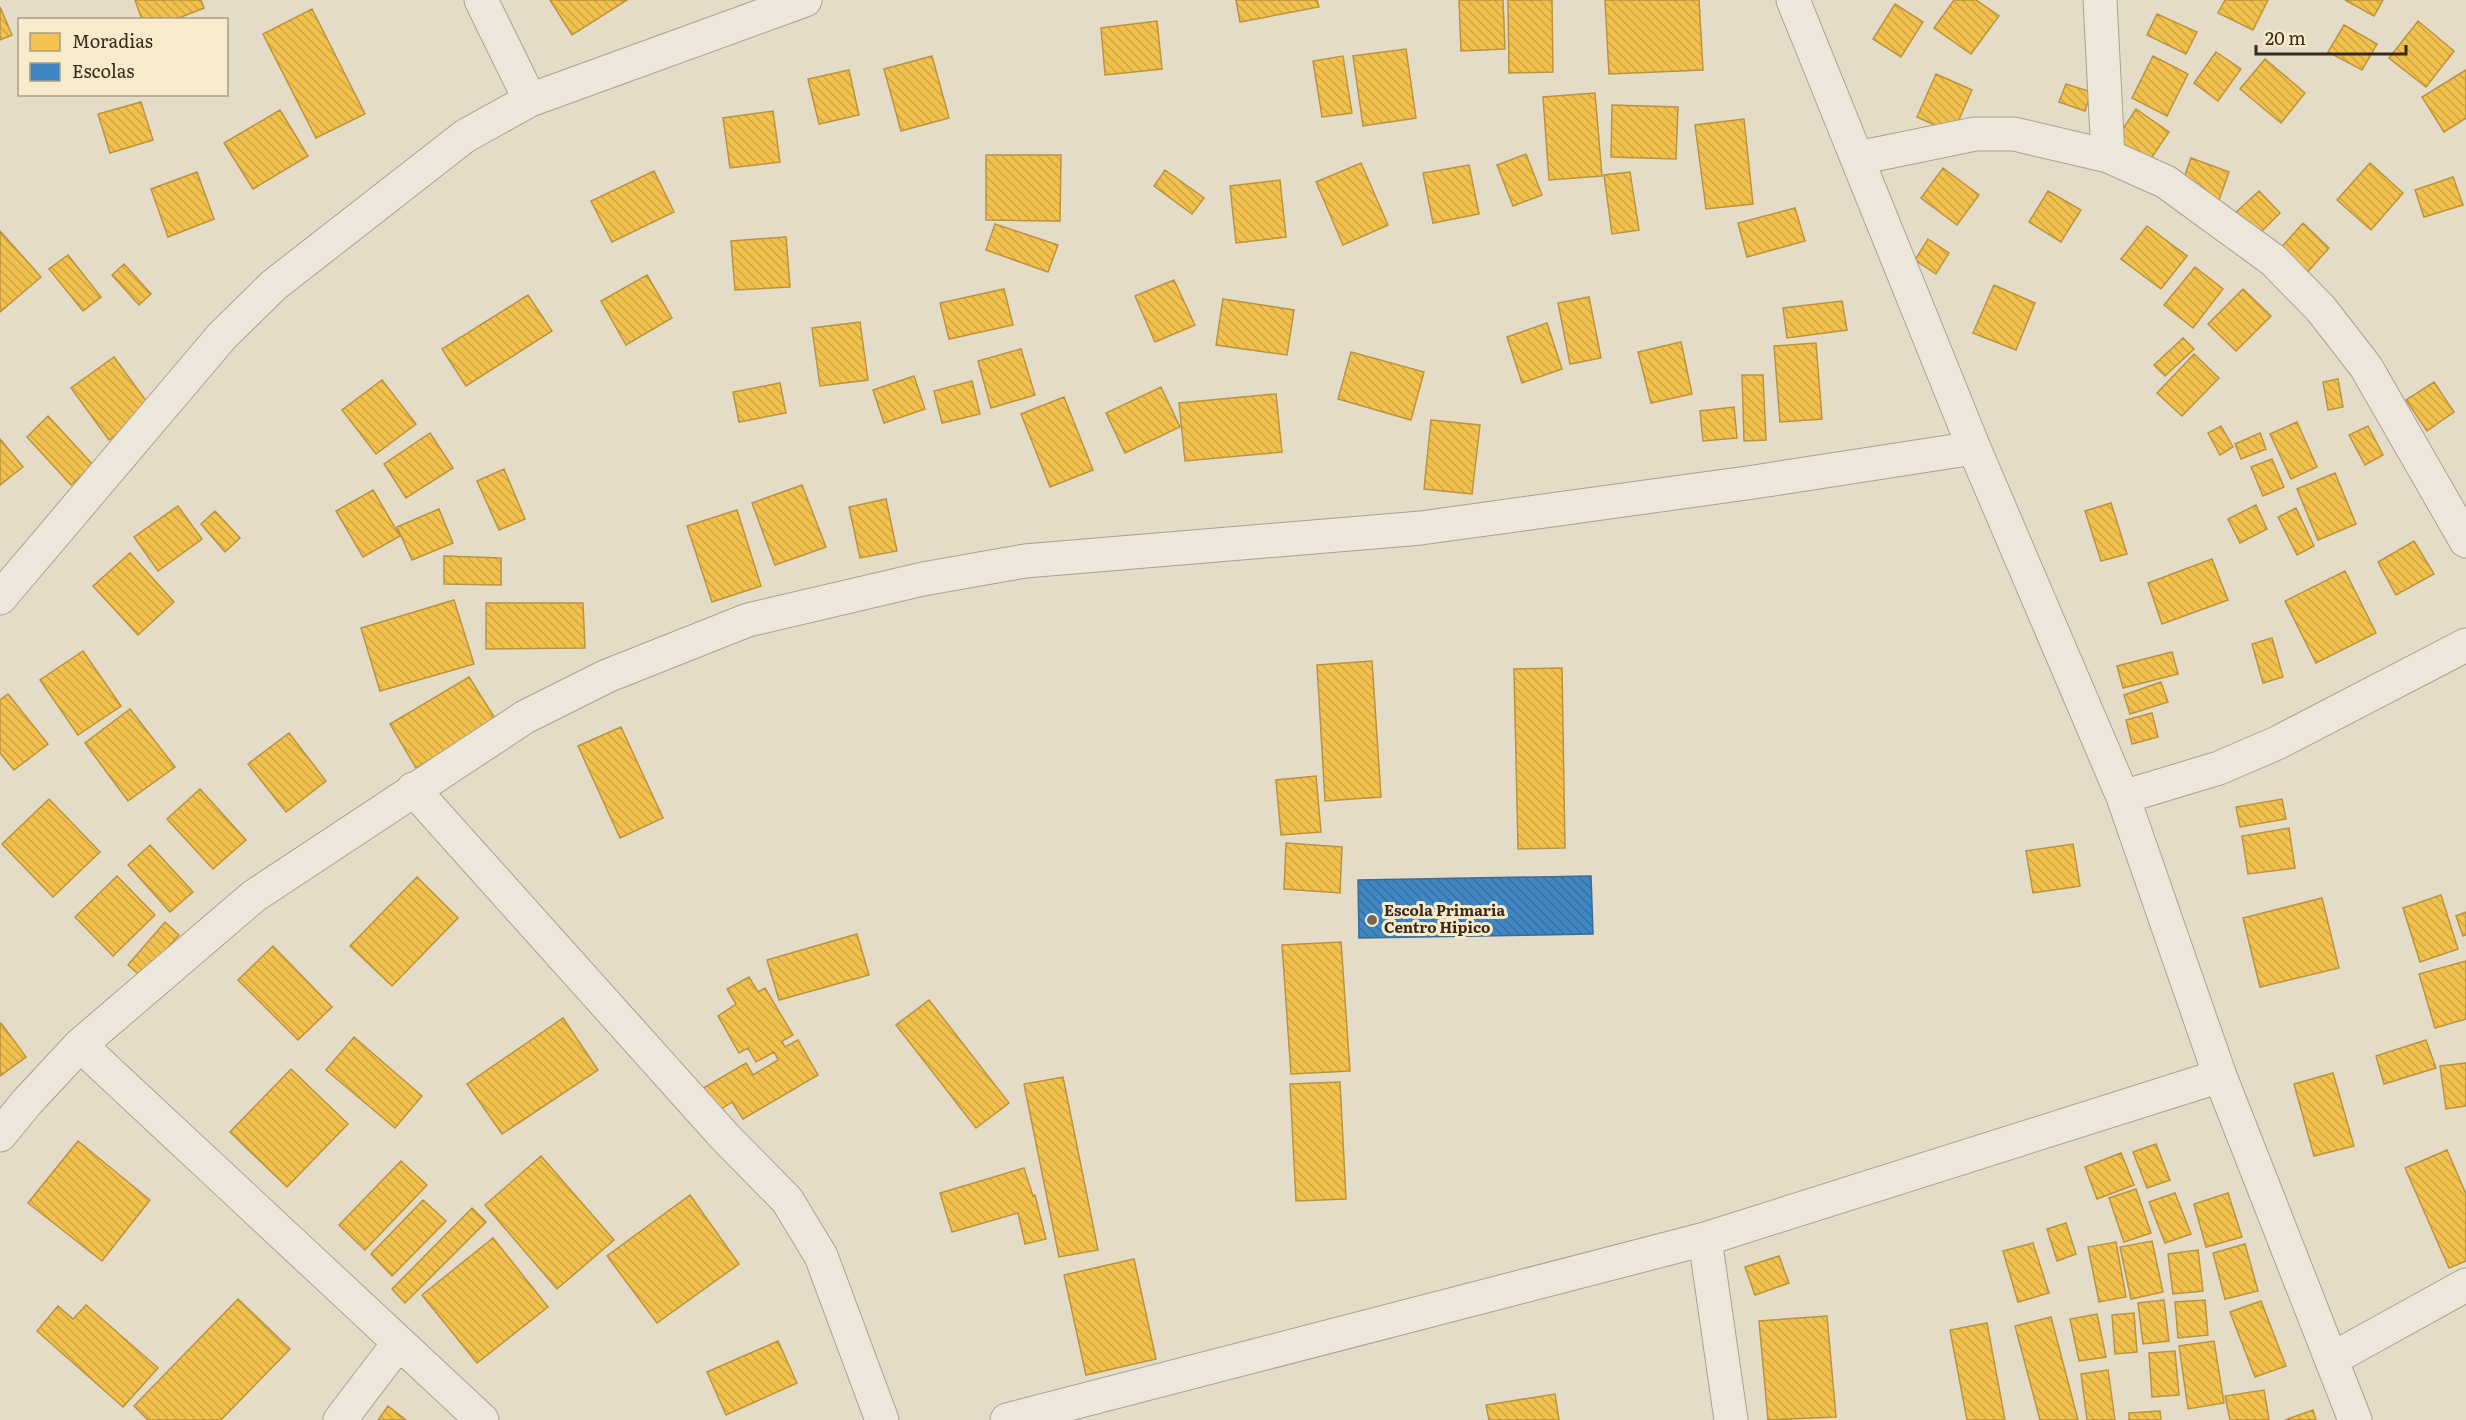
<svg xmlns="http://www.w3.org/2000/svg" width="2466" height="1420" font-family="Literata,serif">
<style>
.homes{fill:url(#homes-back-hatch);stroke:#ba933e;stroke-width:1.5}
.schools{fill:url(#schools-back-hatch);stroke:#3d6c92;stroke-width:1.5}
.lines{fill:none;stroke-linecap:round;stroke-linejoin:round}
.minor-casing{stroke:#a9a192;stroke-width:35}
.minor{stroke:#ece6db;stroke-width:33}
.poi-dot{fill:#756857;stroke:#f8ebcc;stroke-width:2}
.labels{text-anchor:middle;stroke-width:6;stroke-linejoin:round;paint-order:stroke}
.poi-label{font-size:15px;font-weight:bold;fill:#38291a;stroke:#f8ebcc;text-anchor:start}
</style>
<defs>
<pattern id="homes-back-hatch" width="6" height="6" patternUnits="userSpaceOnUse" patternTransform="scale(1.5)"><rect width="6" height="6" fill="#f2c14e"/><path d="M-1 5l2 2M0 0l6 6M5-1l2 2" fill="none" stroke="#d0a644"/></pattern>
<pattern id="schools-back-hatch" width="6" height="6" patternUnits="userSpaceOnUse" patternTransform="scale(1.5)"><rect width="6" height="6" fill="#3f88c5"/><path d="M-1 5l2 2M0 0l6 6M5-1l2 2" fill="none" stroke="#366f9f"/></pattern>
</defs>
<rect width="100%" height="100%" fill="#e5dcc8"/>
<path class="homes" d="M135,0H201L204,8L174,20H142Z
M550,0H627L572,35Z
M1236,0H1317L1319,7L1240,22Z
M1459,0H1503L1505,49L1461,51Z
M1508,0H1552L1553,72L1509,73Z
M1605,0H1699L1703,70L1609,74Z
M1954,0H1976L1999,16L1971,54L1934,28Z
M2225,0H2268L2253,30L2218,13Z
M2345,0H2383L2374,16Z
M1895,4L1923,22L1901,57L1873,39Z
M0,7L12,35L0,40Z
M312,9L365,114L316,138L263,34Z
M2157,14L2197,32L2186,54L2147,35Z
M1157,21L1162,69L1105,75L1101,28Z
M2418,21L2454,51L2426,87L2389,58Z
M2344,25L2377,44L2362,70L2328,52Z
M1406,49L1416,118L1363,126L1353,56Z
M2216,52L2241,69L2218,101L2194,83Z
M932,56L949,118L901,131L884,69Z
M1343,56L1352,113L1322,117L1313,61Z
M2153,56L2188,74L2167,116L2132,98Z
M2265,59L2305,93L2281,123L2240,89Z
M849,70L859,115L819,124L808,79Z
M2466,70V118L2444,132L2422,97Z
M1936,74L1972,90L1953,133L1917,117Z
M2066,84L2091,92L2085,111L2059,102Z
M1595,93L1602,176L1549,180L1543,97Z
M141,102L153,140L110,153L98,114Z
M1612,105L1678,107L1676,159L1611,157Z
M2136,109L2169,132L2148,163L2115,141Z
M280,110L308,156L253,189L224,143Z
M773,111L780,162L730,168L723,118Z
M1744,119L1753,204L1706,209L1695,125Z
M1526,154L1542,195L1513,206L1497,165Z
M986,155H1061L1060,221L986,220Z
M2191,158L2229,172L2218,203L2180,189Z
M1361,163L1388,225L1343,245L1316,182Z
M2370,163L2403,193L2371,230L2337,200Z
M1469,165L1479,214L1433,223L1423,173Z
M1943,168L1979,195L1957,225L1921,198Z
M1165,170L1204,198L1192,214L1154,186Z
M654,171L674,212L612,242L591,201Z
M197,172L214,219L168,237L151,189Z
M1630,172L1639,230L1612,234L1604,175Z
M2453,177L2463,205L2424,217L2415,190Z
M1280,180L1286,237L1236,243L1230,186Z
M2048,191L2081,210L2061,242L2029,222Z
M2259,191L2280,213L2254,239L2232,216Z
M1795,208L1805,241L1747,257L1738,223Z
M2303,223L2329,248L2305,275L2278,251Z
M995,224L1058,245L1048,272L986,250Z
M2147,226L2187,256L2161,289L2121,259Z
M0,231L41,277L0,312Z
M786,237L790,287L735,290L731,241Z
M1928,239L1949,253L1936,274L1915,260Z
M68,255L101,297L83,311L49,269Z
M124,264L151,294L139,305L112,275Z
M2195,267L2223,289L2193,328L2164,305Z
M647,275L672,318L626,345L601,301Z
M1174,280L1195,325L1155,342L1135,296Z
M1994,285L2035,303L2016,350L1973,333Z
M1004,289L1013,325L949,339L940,303Z
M2243,289L2271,316L2236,351L2208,324Z
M528,295L552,331L466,386L442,349Z
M1589,297L1601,358L1570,364L1558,303Z
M1223,299L1294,310L1287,355L1216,345Z
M1842,301L1847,330L1787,338L1783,308Z
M860,322L868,380L820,386L812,328Z
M1547,323L1562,369L1522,383L1507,337Z
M2183,338L2194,349L2165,376L2154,365Z
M1681,342L1692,394L1651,403L1638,352Z
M1816,343L1822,419L1780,422L1774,346Z
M1021,349L1035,395L991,408L978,361Z
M1351,352L1424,372L1411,420L1338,399Z
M2194,354L2219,378L2182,416L2157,393Z
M114,357L152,409L109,440L71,388Z
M1742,375H1763L1766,440L1744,441Z
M914,376L925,409L884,423L873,390Z
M2338,379L2343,407L2328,410L2323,382Z
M382,380L416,424L376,454L342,410Z
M972,381L980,414L942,423L934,391Z
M2434,382L2454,412L2427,431L2406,400Z
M780,383L786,413L739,422L733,392Z
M1161,387L1180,427L1125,453L1106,413Z
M1276,394L1282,452L1185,461L1179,403Z
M1064,397L1093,470L1050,487L1021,414Z
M1734,407L1737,438L1703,441L1700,411Z
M48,416L93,465L71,485L27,437Z
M1431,420L1480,425L1472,494L1424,489Z
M2297,422L2317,467L2291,479L2270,434Z
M2221,426L2233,447L2220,455L2208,433Z
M2368,426L2383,455L2365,465L2349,435Z
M430,433L453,468L406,498L384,464Z
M2260,433L2266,449L2241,459L2235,444Z
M0,439L23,467L0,485Z
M2272,459L2284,487L2263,496L2251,467Z
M504,469L525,519L499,530L477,481Z
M2335,473L2356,524L2318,540L2297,489Z
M802,485L826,547L775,565L752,503Z
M373,490L400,536L363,557L336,511Z
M886,499L897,551L860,558L849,507Z
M2111,503L2127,554L2101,561L2085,511Z
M2256,505L2267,529L2240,543L2228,519Z
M178,506L202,539L158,571L134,537Z
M2296,508L2314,546L2297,555L2278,517Z
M439,509L453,543L412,560L397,527Z
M737,510L761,586L712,602L687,526Z
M215,511L240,538L225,552L201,524Z
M2414,541L2434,574L2396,595L2378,562Z
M130,553L174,602L138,635L93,586Z
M444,556L501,558V585L444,584Z
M2212,559L2228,600L2162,624L2148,583Z
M2345,571L2376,633L2316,663L2285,601Z
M454,600L474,664L380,691L361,628Z
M486,603H583L585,648L486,649Z
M2272,638L2283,677L2263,683L2252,644Z
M83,651L121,706L78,735L40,680Z
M2172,652L2178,674L2123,688L2117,666Z
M1372,661L1381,797L1325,801L1317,665Z
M1562,668L1565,848L1518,849L1514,669Z
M469,677L496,720L416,768L390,724Z
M2161,682L2168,702L2130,714L2124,695Z
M8,694L48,744L14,770L0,753V700Z
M130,709L175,767L128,801L85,743Z
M2152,713L2158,737L2132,744L2126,720Z
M621,727L663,818L620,838L578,746Z
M289,733L326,781L286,812L248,764Z
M1316,776L1321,832L1281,835L1276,780Z
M200,789L246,840L213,869L167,819Z
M49,799L100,852L53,897L2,844Z
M2282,799L2286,819L2240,827L2236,807Z
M2289,828L2295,868L2248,874L2242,836Z
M1286,843L1342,847L1340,893L1284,889Z
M2073,844L2080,886L2033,893L2026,851Z
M150,845L193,892L170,912L128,865Z
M117,876L155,915L113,956L75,917Z
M417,877L458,918L392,986L350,946Z
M2441,895L2458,949L2420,962L2403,908Z
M2322,898L2339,968L2260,987L2243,918Z
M2466,912V935L2463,936L2456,916Z
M165,922L179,935L142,977L128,965Z
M857,934L869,975L779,1000L767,960Z
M1341,942L1350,1071L1291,1074L1282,945Z
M273,946L332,1007L298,1040L238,980Z
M2466,961V1019L2435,1028L2419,974Z
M749,977L758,992L765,988L793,1035L782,1041L785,1047L798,1040L818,1075L743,1119L732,1102L714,1114L700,1090L746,1063L753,1075L778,1060L774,1052L756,1062L748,1048L739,1053L718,1016L736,1004L727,989Z
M929,1000L1009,1103L976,1128L896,1025Z
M563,1018L598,1070L502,1134L467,1084Z
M1,1023L26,1057L0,1076V1024Z
M354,1037L422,1096L395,1128L326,1070Z
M2426,1040L2436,1068L2384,1084L2376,1056Z
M2466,1063V1106L2446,1109L2440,1066Z
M291,1069L348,1124L287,1187L230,1132Z
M2333,1073L2354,1146L2314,1156L2294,1084Z
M1063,1077L1098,1250L1059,1257L1024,1084Z
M1340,1082L1346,1199L1296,1201L1290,1084Z
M78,1141L150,1200L102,1261L28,1203Z
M2156,1144L2170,1180L2147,1188L2133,1152Z
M2447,1150L2466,1194V1261L2449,1268L2405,1168Z
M2121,1153L2134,1185L2097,1199L2085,1167Z
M541,1156L614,1240L557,1289L485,1205Z
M401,1161L427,1185L365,1250L339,1225Z
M1024,1168L1033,1196L1035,1195L1046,1239L1025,1244L1018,1213L952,1232L940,1193Z
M2136,1189L2151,1233L2124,1242L2109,1198Z
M2175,1193L2191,1234L2165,1243L2149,1202Z
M2228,1193L2242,1237L2206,1247L2194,1204Z
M690,1195L739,1264L657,1323L607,1256Z
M423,1200L446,1221L392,1276L371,1254Z
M472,1208L486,1222L405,1303L392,1289Z
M2066,1223L2076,1254L2057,1261L2047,1229Z
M493,1238L548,1307L477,1363L422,1295Z
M2152,1241L2163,1292L2131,1299L2120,1247Z
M2116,1242L2126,1297L2099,1302L2088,1247Z
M2033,1243L2049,1293L2018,1302L2003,1251Z
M2245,1244L2258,1291L2225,1299L2213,1253Z
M2198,1250L2203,1291L2173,1294L2168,1254Z
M1779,1256L1789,1283L1755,1295L1745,1267Z
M1134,1259L1156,1359L1086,1375L1064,1275Z
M238,1299L290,1349L221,1420H148L134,1406Z
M2164,1300L2169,1341L2143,1344L2138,1303Z
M2205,1300L2208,1335L2178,1338L2175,1302Z
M2261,1301L2286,1366L2255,1377L2230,1312Z
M86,1305L158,1368L123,1407L37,1331L58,1306L73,1319Z
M2134,1313L2137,1352L2115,1354L2112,1315Z
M2097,1314L2106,1357L2079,1361L2070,1319Z
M1827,1316L1836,1417L1768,1420L1759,1321Z
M2051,1317L2078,1420H2040L2015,1326Z
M1987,1323L2005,1420H1967L1950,1330Z
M778,1341L797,1383L726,1415L707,1372Z
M2214,1341L2224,1403L2188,1409L2179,1346Z
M2175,1351L2179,1395L2152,1397L2149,1353Z
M2108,1370L2115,1420H2087L2081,1374Z
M2264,1390L2269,1420H2230L2225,1396Z
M1555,1394L1559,1420H1489L1486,1405Z
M388,1406L406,1420H378Z
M2313,1410L2316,1420H2285Z
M2160,1411L2161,1420H2129V1413Z"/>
<path class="schools" d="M1591,876L1593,934L1359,938L1358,880Z"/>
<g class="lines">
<defs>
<path id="minor" d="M481,0L530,100
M1793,0L1974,448L2123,797L2220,1076L2355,1420
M2100,0L2108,156
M1858,158L1975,134H2014L2108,156L2166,182L2273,260L2321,309L2366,367L2466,541
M0,598L222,336L274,285L465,136L530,100L805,0
M413,789L725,1137L787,1200L821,1256L882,1420
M2123,797L2219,768L2277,743L2466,645
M80,1045L482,1420
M0,1135L27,1102L80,1045L254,896L525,717L607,676L748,620L923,579L1025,561L1421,528L1754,482L1974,448
M1705,1239L1731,1420
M2332,1359L2466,1285
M340,1420L398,1344
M1007,1420L1705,1239L2220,1076"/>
</defs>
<use href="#minor" class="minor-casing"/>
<use href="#minor" class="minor"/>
</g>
<circle class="poi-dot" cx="1372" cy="920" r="6"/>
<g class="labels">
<g class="poi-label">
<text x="1384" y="916">Escola Primaria<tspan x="1384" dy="17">Centro Hipico</tspan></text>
</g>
</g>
<rect x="18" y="18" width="210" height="78" fill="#f8ebcc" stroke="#ab9d85" stroke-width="1.5"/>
<rect x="30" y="33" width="30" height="18" fill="#f2c14e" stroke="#ab9d85" stroke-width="1.5"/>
<text x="72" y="48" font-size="18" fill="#38291a">Moradias</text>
<rect x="30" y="63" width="30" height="18" fill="#3f88c5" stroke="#ab9d85" stroke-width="1.5"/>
<text x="72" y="78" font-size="18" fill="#38291a">Escolas</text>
<path d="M2256 45v9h150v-9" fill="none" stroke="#38291a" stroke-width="3"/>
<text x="2265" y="45" font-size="18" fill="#38291a" stroke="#f8ebcc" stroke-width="4.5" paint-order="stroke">20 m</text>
</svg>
